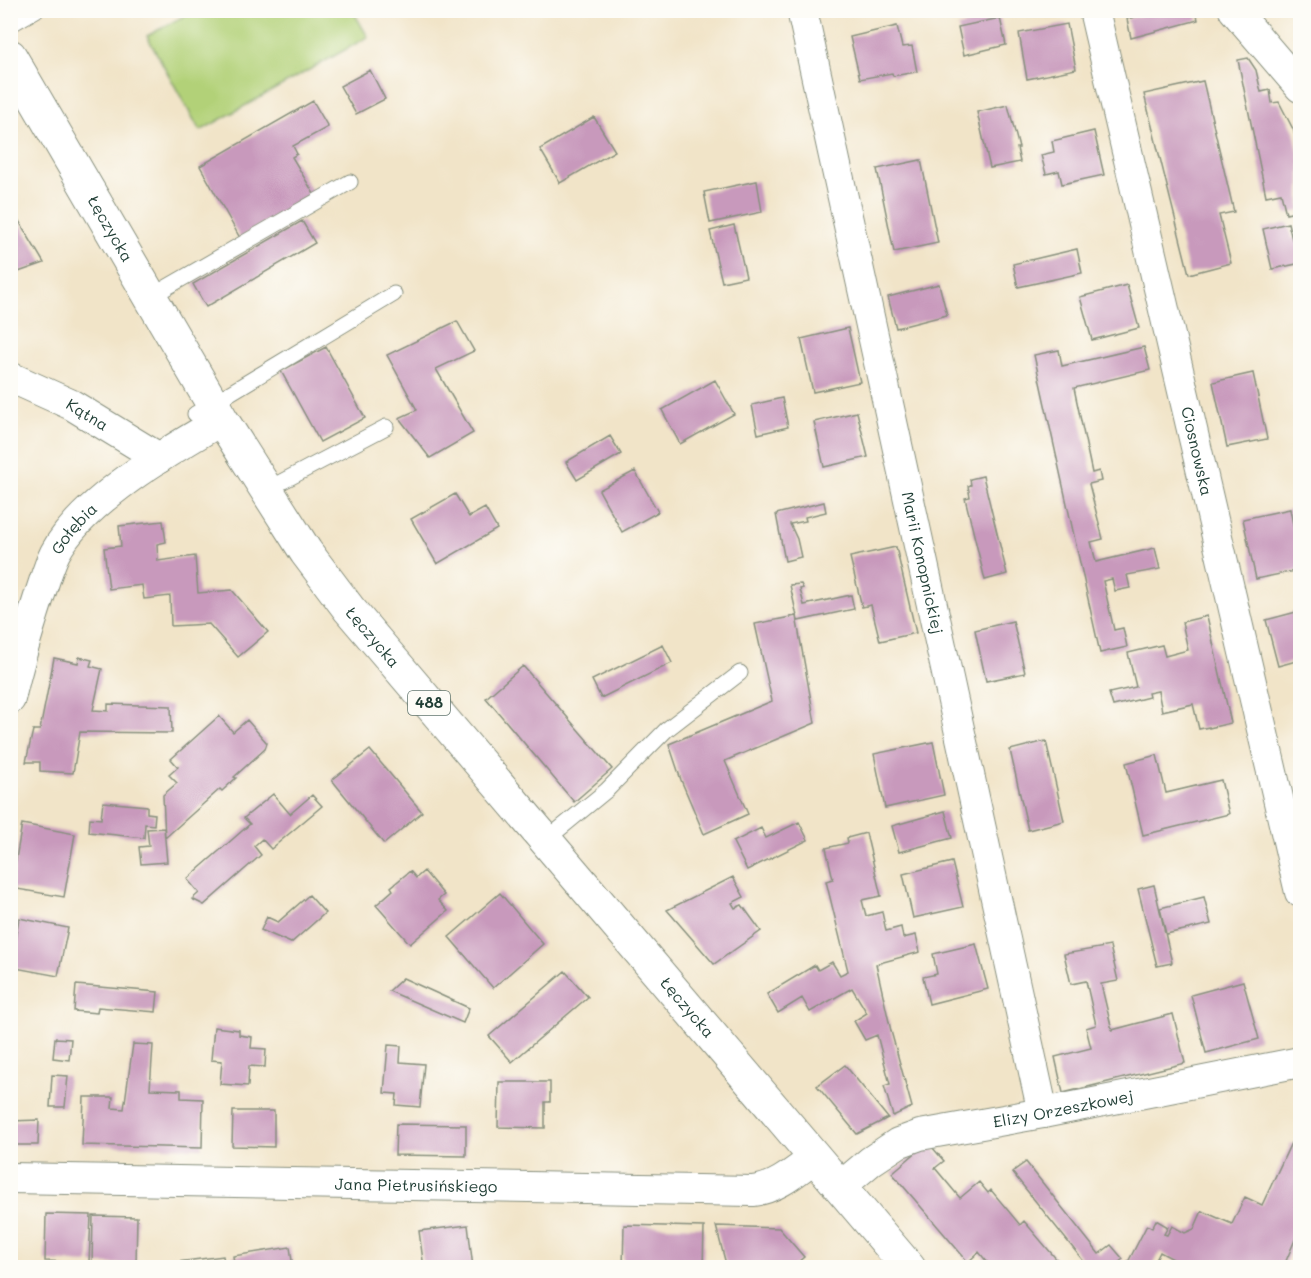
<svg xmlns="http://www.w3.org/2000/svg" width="1311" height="1278" font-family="Mali,sans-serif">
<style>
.green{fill:#b2d178;stroke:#688756;stroke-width:1.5}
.building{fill:#c899bc}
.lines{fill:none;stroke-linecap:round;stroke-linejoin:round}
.lane-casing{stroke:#88907e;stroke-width:17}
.street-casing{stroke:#88907e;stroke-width:32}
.primary-casing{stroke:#88907e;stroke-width:35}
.lane{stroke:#fff;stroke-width:15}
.street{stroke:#fff;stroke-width:30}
.primary{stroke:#fff;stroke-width:33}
.labels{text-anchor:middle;stroke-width:4.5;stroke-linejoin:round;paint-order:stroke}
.shield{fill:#fdfcf7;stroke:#62766e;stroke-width:1.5}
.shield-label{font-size:15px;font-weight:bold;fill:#1f3d34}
.street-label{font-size:16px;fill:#1f3d34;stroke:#fdfcf7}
</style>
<rect width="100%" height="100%" fill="#fdfcf7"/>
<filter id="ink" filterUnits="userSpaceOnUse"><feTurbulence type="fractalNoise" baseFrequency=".0167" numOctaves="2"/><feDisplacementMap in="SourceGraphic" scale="12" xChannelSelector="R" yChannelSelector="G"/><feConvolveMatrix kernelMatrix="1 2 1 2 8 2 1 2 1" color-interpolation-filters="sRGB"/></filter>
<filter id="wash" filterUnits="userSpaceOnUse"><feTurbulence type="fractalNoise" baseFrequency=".008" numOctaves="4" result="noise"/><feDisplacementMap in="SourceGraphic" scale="24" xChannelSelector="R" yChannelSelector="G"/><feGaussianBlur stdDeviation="1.35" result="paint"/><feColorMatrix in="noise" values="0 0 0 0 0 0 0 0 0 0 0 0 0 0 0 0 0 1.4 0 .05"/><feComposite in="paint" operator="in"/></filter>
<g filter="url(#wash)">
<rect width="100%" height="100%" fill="#f1e4c8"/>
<path class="green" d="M353,11L368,37L200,131L147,36L193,11Z"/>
<g id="blocks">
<path class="building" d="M1160,10H1196L1198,20L1131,38L1127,19Z
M1000,18L1006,45L964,55L958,27Z
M1067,24L1076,69L1027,79L1019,33Z
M897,26L902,47L912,46L917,72L893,76L892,73L860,79L850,37Z
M1248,58L1256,70L1261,92L1270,90L1272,103L1279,102L1294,131L1300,161V211L1286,214L1281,193L1266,196L1238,60Z
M370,70L385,99L356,114L340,86Z
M1203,81L1234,212L1219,215L1231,263L1189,274L1144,94Z
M313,101L328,127L293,146L297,154L292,157L314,194L240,238L200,166Z
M1008,105L1019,148H1017L1020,162L990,168L977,112Z
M594,117L615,151L560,183L540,149Z
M1094,131L1104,175L1062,184L1059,171L1046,174L1041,155L1054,152L1052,141Z
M921,160L938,243L894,252L877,169Z
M757,181L762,212L710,223L704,192Z
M10,206L44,263L10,275Z
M302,221L315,243L206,307L193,284Z
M1288,223L1292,239L1300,233V283H1299L1297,264L1272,269L1263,229Z
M734,225L746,277L722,282L710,231Z
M1077,249L1082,273L1018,287L1013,264Z
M939,284L947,315L896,328L888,297Z
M1127,285L1139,328L1092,340L1080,297Z
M457,321L474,351L436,369L473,433L430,458L399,418L417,410L387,355Z
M848,328L860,382L813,392L801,339Z
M326,347L365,418L320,442L281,371Z
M1144,347L1150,370L1074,388L1092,473L1099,471L1101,481L1089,484L1103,539L1091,542L1096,562L1155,548L1160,569L1127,575L1130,588L1115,591L1112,579L1103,581L1114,630L1123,628L1127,647L1100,653L1034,355L1059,350L1062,366Z
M1253,373L1267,439L1227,447L1213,382Z
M715,380L734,414L680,444L662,410Z
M782,398L788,427L758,434L752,405Z
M857,412L868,457L824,467L814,422Z
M610,436L621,454L577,480L566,462Z
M635,471L658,512L622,532L599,490Z
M983,476L1007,574L985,580L965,498L970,497L968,486L971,485L970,479Z
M455,494L469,517L485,508L497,529L437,564L411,519Z
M824,502L826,512L805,517L806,521L790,524L797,539L801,557L785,561L776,514Z
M1290,509L1300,559V570L1256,579L1243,519Z
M163,521L166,542L157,544L158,561L195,556L198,593L232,590L268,632L238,657L209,624L171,626L170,596L144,599L142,585L109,589L104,548L121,546L119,526Z
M896,547L916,633L880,641L871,605L862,607L850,557Z
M801,584L803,588L800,589L804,605L851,595L854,609L798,621L790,585Z
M1300,611V660L1278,666L1266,620Z
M796,616L815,723L725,761L748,814L704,834L681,780L669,744L772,701L755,624Z
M1207,616L1231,723L1209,728V727L1199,729L1193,704L1162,711L1158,691L1148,693L1149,697L1113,706L1109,693L1136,687L1128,653L1162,645L1165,656L1188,650L1182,622Z
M1013,621L1025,673L986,681L975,630Z
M663,645L672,663L601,698L592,680Z
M79,657L92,660L90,666L102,669L93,710L108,711V704L171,706L172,733L80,732L73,773L40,771V762H26L33,730H40L54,658L78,663Z
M523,666L612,769L574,802L486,698Z
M219,716L233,732L247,720L267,743L265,749L234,777L236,778L222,791L220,789L165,838L163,795L177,783L169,775L178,767L171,759Z
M1046,741L1064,821L1028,830L1010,750Z
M933,742L944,795L885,808L874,754Z
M370,750L422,812L384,844L332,780Z
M1157,755L1166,793L1221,780L1229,814L1143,835L1126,763Z
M273,794L290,814L312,795L322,806L271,849L262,839L254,846L261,855L204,905L192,899L199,893L187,879L250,824L244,818Z
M103,802L147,806V813L155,814L154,825L145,824L144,838L89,832L90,818L101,819Z
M945,811L952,838L899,852L892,826Z
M799,822L808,840L747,870L733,842L761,828L766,838Z
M22,824L75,834L64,897L11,888Z
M164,828L167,862L141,864L139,847L149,846L147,829Z
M866,833L881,896L862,900L866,916L882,912L886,931L901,927L903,938L916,935L920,952L876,964L891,1031L912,1107L893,1116L884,1086L890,1084L877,1035L865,1040L854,1021L867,1013L852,988L810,1012L802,998L778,1013L767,994L815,965L818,970L832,962L840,975L848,971L826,881L833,879L826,848L848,843L847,838Z
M952,862L963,907L913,918L903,874Z
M410,871L416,878L424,871L444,895L438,900L448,911L410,944L376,905L393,890L391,887Z
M733,877L744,897L732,903L735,908L742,905L761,931L714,964L667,910Z
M1154,885L1172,963L1157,966L1138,889Z
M500,893L543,944L493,988L449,937Z
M309,895L325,913L291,943L261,930L267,917L278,922Z
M1204,897L1211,924L1166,934L1160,908Z
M19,918L68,928L58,976L10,967Z
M976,944L988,989L929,1004L923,977L937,974L933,954Z
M1110,946L1118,981L1101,984L1112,1030L1173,1014L1185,1063L1063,1093L1055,1057L1091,1048L1086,1028L1096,1025L1086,981L1071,984L1064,954Z
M565,971L588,997L512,1062L489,1036Z
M403,978L469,1008L463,1023L389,991Z
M1243,981L1259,1039L1206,1053L1191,995Z
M76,985L158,992L156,1012L98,1007L97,1013L74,1011Z
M214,1027L239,1030V1035L252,1037L251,1048L266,1049L265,1067L249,1066L248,1086L220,1084L222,1061L211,1060Z
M55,1038L71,1039L69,1060L53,1058Z
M133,1044L153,1045L150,1089L181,1090V1098L203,1099L202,1148L82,1145L84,1097H113L112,1108L124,1109Z
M388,1045L401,1046L400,1062L424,1064L420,1107L396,1105L397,1094L384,1093Z
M845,1065L888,1118L857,1134L817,1086Z
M52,1075L68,1076L65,1107H50Z
M499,1082H550V1102H545V1128L498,1127Z
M233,1111H274V1147L232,1146Z
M39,1120L38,1145H10V1121Z
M396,1124L466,1125V1156L395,1155Z
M1291,1143L1300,1147V1228L1283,1268H1190L1160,1252L1152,1268H1125L1147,1225L1152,1228L1156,1220L1168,1227L1164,1234L1167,1235L1172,1226L1185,1233L1194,1229L1202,1211L1232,1224L1245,1197L1262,1205Z
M932,1147L944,1161L935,1168L960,1198L979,1182L988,1193L991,1190L1020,1225L1024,1221L1064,1268H992L979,1252L968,1262L892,1173L919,1150Z
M1026,1162L1099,1254L1111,1245L1123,1259L1112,1268H1089L1012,1172Z
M46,1214L91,1215L89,1263L45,1261Z
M93,1216L137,1217L136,1264H92Z
M468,1225L473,1268H424L419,1231Z
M624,1225L704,1227L703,1268H623Z
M716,1226L779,1228L804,1257L791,1268H727Z
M290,1247L293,1268H235L233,1256Z
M223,1256L225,1268H178V1262Z"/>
</g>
</g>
<g filter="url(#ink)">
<use href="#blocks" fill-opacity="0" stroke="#88907e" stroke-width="1.5"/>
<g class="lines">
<defs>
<path id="lane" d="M10,25L36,10
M150,297L350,182
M195,414L394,294
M266,490L386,427
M546,840L607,790L666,730L740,673"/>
<g id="street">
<path id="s1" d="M802,10L1043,1113"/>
<path id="s2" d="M1094,10L1300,892"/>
<path d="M1234,10L1300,87"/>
<path id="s3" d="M10,377L72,405L159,458"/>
<path id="s4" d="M10,699C18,664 28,631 39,597C44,583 48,567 55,553C83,500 170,450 222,420"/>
<path id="s5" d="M10,1178L753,1191C777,1188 795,1172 814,1158"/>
<path id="s6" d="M840,1187L871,1161L898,1143L920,1135L1043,1113L1300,1062"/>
</g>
<g id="primary">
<path id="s7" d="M10,56L222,420L306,552L349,609L909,1268"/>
</g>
</defs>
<use href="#lane" class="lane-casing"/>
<use href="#street" class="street-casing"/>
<use href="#primary" class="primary-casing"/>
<use href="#lane" class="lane"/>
<use href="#street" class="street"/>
<use href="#primary" class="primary"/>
</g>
</g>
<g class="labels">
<rect class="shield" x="408" y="691" width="42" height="24" rx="4.5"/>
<g class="shield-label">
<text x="429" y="708">488</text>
</g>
<g class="street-label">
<text dy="6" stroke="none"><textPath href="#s7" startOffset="200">Łęczycka</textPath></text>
<text dy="6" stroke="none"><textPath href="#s3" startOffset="86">Kątna</textPath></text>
<text dy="6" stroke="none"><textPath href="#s2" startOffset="453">Ciosnowska</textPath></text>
<text dy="6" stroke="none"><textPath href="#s4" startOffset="184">Gołębia</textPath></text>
<text dy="6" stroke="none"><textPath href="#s1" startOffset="566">Marii Konopnickiej</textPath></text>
<text dy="6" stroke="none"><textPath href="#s7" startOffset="686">Łęczycka</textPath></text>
<text dy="6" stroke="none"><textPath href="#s7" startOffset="1172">Łęczycka</textPath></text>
<text dy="6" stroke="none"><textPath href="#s6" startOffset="242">Elizy Orzeszkowej</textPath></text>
<text dy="6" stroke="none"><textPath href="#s5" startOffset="406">Jana Pietrusińskiego</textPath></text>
</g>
</g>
<rect width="1311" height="1278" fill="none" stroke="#fdfcf7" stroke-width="36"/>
</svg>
